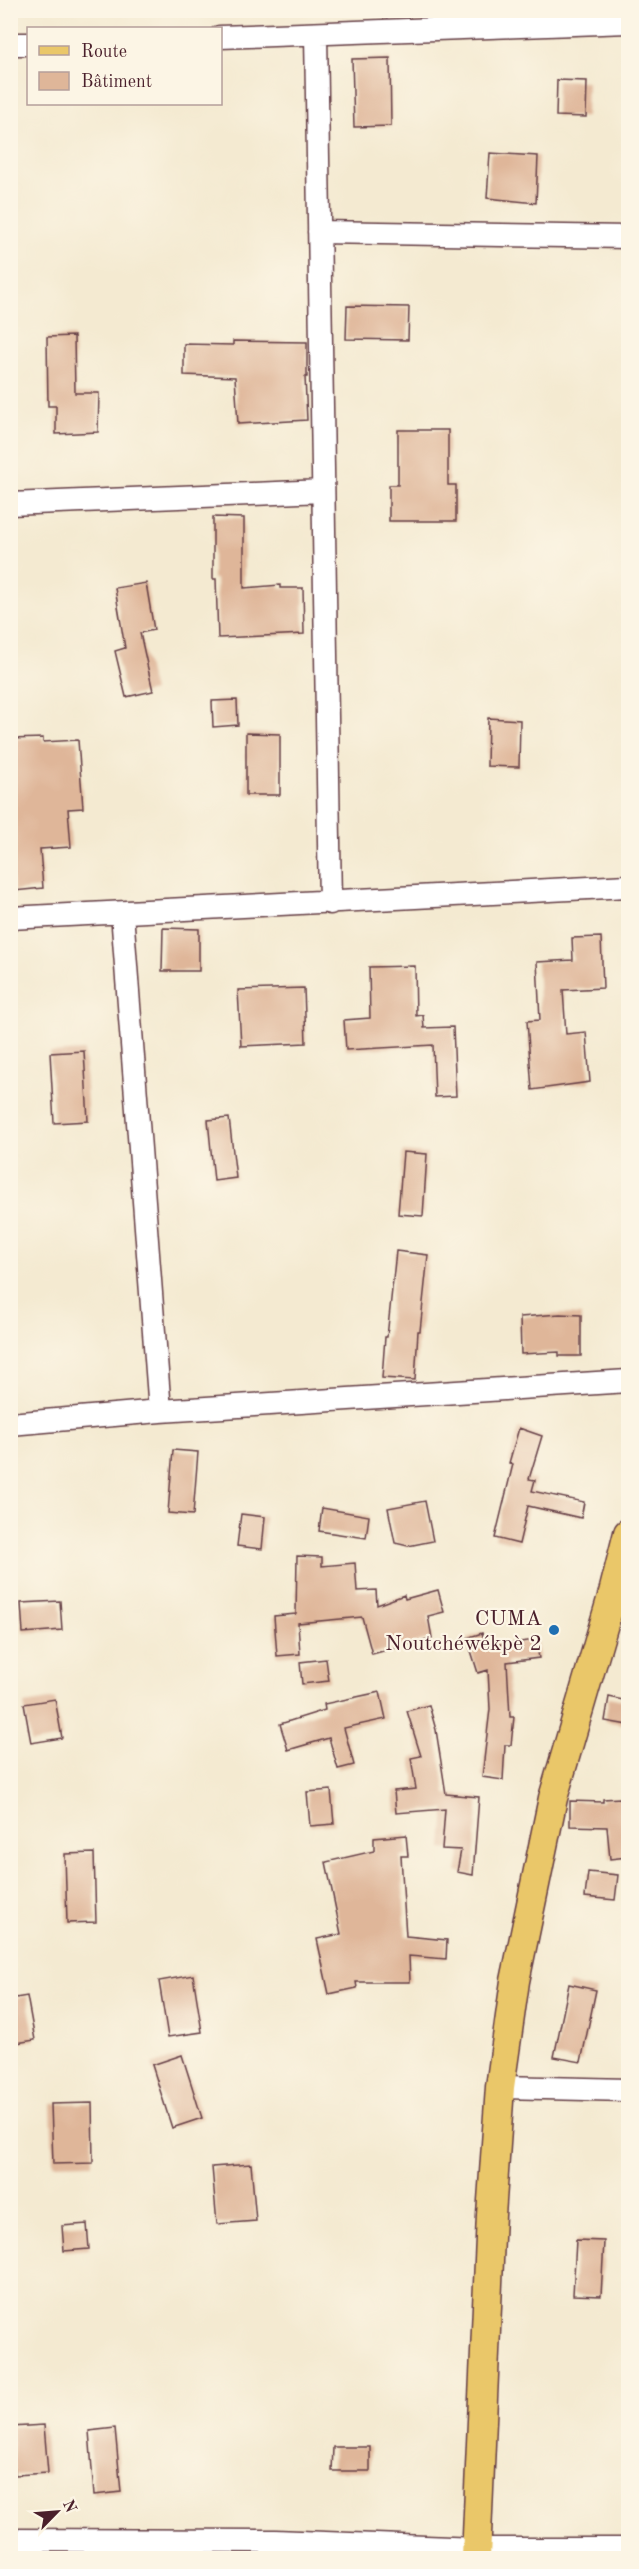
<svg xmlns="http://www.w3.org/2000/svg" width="639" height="2569" font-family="'Old Standard TT',serif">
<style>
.building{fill:#dfb699}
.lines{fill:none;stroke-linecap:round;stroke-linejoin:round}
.minor-casing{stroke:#643d44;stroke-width:25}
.major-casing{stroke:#643d44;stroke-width:31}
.minor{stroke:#fff;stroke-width:22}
.major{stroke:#eac769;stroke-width:28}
.poi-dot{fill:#1f6fb2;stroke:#fcf5e5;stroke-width:2}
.labels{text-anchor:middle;stroke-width:4.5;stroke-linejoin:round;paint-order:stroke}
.poi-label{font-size:22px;fill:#4a1f2b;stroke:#fcf5e5;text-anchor:end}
</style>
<rect width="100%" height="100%" fill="#fcf5e5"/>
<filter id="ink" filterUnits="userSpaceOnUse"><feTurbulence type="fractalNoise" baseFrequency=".0167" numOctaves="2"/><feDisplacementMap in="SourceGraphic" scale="12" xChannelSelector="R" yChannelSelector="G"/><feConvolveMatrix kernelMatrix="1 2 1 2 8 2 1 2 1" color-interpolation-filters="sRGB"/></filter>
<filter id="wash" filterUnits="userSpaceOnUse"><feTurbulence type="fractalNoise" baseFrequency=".008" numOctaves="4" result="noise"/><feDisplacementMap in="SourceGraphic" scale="24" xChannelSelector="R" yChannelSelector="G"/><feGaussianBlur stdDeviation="1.35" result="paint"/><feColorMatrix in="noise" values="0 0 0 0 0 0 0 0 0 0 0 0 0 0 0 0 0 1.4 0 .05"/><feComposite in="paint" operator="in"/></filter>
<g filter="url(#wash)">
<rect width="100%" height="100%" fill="#f4ead1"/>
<g id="blocks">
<path class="building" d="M390,58L391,126L354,127L352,59Z
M557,80L587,81L586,117L556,116Z
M490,153L538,156L536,203L487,198Z
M347,306L409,307L408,340L346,339Z
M74,336L75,393H99L98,432L56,434V406H48L47,337Z
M233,341L307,342V377H305L307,420L238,424L235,377L184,375V344L233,345Z
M398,430H448V485H456V521H389V485H398Z
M213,517L244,518V588L280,585V588H303L304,634L218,638L216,579H213Z
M146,583L154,630L140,633L153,691L126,697L115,651L125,648L115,588Z
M237,700L238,725L213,727L212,701Z
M488,718L520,720L519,767L487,766Z
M246,733L280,734V795H246Z
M43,738V742L78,740L83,808L68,809L71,847L40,849L43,888L14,891L10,858V739Z
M163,928L199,929V971H162Z
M601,937L603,988L563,990L566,1034L586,1032L590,1082L532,1090L527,1021L540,1020L537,962L573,960L572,938Z
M415,966L416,1016L423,1015L424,1028L453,1027L456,1096L435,1097L433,1045L346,1050L344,1020L370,1018L369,967Z
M304,988L306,1043L241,1046L238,990Z
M84,1051L88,1121L54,1123L50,1053Z
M229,1118L236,1178L214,1181L208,1120Z
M403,1152L427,1154L423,1216L398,1214Z
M396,1251L428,1255L420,1331H418L415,1380L382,1378L385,1337H387Z
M560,1314L581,1315V1356H559V1352L521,1354L520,1317Z
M519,1428L542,1436L529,1479L535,1480L532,1491L584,1502L581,1518L528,1506L519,1544L495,1538L513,1464L509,1463Z
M173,1450L198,1452L193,1515L168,1513Z
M425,1501L433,1541L408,1546L395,1543L388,1508Z
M322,1508L369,1516L366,1538L319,1531Z
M241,1514L265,1517L262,1549L237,1546Z
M297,1556L322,1557V1566L355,1563L357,1591L376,1590L377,1605L404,1595L405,1599L438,1590L444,1612L428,1616L432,1638L372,1654L362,1617L298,1623L300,1654L277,1656L274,1616L296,1614Z
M60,1601L62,1630L23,1633L21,1603Z
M482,1633L486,1646L536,1640L539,1658L507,1662L510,1717H514L511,1745H505L503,1780L482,1777L490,1709L488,1670L478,1673L467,1638Z
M326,1659L329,1681L302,1684L300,1662Z
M380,1692L386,1719L344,1728L354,1765L338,1769L329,1738L288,1750L280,1724L325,1710L324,1704Z
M609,1697L628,1701V1725L605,1721Z
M55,1699L62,1738L31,1743L24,1704Z
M429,1705L436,1730L446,1794L479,1797L473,1875L457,1872L461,1850L442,1849L445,1809L396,1813L394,1791L416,1789L411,1758L421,1756L407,1711Z
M331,1790L334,1824L310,1826L307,1792Z
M621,1798L627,1857L610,1859L607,1827L570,1826V1801L603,1802V1799Z
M406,1835L408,1856H401L406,1936L447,1940L446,1959L409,1956L410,1982H356L357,1988L329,1994L317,1939L341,1934L326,1862L374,1851V1838Z
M94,1853L96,1922L67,1923L65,1854Z
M588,1872L618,1875L615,1900L585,1897Z
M193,1975L202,2032L168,2037L159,1981Z
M569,1984L596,1990L581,2062L554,2057Z
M27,1996L35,2040L10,2044V1999Z
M182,2055L202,2118L172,2128L152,2065Z
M92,2103L93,2163L53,2164L51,2104Z
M251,2164L256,2221L217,2224L212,2167Z
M87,2224L89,2249L64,2251L62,2226Z
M576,2240L604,2241L601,2296L573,2295Z
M44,2425L48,2473L15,2475L11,2427Z
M115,2428L121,2492L94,2495L89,2431Z
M333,2447H370V2471H332Z"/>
</g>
</g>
<g filter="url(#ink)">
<use href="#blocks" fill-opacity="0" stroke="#643d44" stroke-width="1.5"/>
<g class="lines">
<defs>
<path id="minor" d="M316,34L330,903
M220,37L628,22
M10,44H28
M319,232L628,237
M10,504L323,491
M122,913L160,1411
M10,918L628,886
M10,1424L160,1411L628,1381
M500,2087L628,2090
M10,2540L275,2541L476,2549H628"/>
<path id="major" d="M476,2558L491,2215L500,2087L515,1981L553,1798L613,1593L628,1533"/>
</defs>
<use href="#minor" class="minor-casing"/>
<use href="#major" class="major-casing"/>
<use href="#minor" class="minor"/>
<use href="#major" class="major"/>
</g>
</g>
<circle class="poi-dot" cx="554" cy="1630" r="6"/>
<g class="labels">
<g class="poi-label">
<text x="542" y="1625">CUMA<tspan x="542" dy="25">Noutchéwékpè 2</tspan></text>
</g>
</g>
<rect width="639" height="2569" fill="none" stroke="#fcf5e5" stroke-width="36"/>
<rect x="27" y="27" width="195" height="78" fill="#fcf5e5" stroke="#b59f9b" stroke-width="1.5"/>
<rect x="39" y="46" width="30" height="9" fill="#eac769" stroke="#b59f9b" stroke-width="1.5"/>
<text x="81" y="57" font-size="18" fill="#4a1f2b">Route</text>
<rect x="39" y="72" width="30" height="18" fill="#dfb699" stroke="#b59f9b" stroke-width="1.5"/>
<text x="81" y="87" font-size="18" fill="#4a1f2b">Bâtiment</text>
<g transform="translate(57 2512) rotate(65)" stroke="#fcf5e5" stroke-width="4.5" paint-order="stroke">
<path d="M0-4.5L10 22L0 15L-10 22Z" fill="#4a1f2b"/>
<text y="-9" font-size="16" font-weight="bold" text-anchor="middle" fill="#4a1f2b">N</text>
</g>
</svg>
